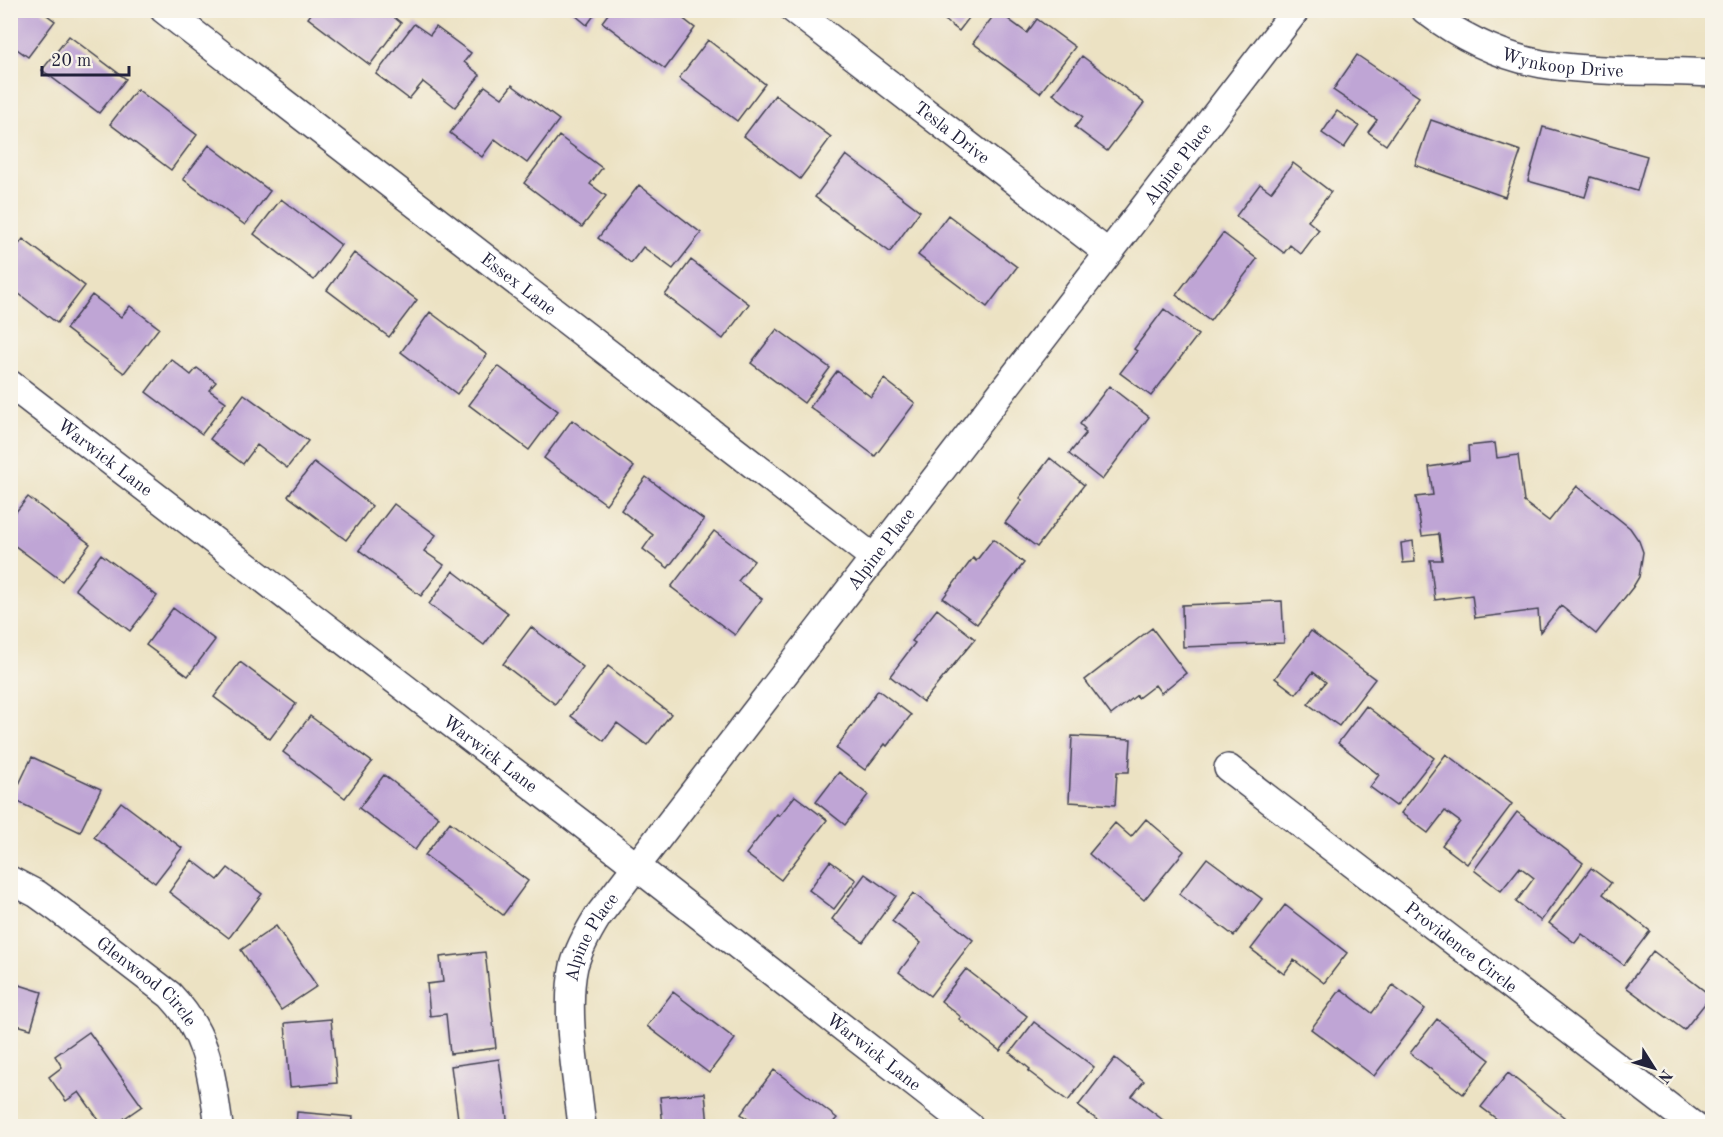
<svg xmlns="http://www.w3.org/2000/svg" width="1723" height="1137" font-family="'Old Standard TT',serif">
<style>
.building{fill:#bfa5d5}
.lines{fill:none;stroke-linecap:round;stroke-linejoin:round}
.minor-casing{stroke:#403f4f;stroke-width:30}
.minor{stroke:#fff;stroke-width:27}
.labels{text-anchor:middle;stroke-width:4.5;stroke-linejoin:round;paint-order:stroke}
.street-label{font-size:18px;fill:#22223b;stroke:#f7f3e8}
</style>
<rect width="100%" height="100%" fill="#f7f3e8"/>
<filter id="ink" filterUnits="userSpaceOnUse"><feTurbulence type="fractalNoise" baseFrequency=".0167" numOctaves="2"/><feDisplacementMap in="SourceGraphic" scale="12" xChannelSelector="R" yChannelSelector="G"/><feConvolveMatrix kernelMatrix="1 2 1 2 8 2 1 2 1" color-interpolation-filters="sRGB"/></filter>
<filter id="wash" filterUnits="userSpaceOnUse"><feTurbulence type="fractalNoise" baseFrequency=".008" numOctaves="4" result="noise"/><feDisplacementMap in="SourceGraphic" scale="24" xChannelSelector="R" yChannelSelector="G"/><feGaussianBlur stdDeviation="1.35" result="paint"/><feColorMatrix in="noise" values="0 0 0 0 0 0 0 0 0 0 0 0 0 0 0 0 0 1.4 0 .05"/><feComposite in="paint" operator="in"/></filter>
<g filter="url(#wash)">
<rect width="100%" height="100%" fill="#ece2c3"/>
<g id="blocks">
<path class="building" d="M10,10H40L55,21L28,57L10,44Z
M314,10H385L401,23L370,65L308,18Z
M569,10H598L587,25Z
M611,10H672L695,28L665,69L602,22Z
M932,10H975L959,31Z
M997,11L1027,33L1037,19L1075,47L1040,93L973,43Z
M414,24L430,35L436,27L471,53L464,62L480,75L455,107L423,82L409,99L376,74Z
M69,36L126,79L99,113L42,70Z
M708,40L765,84L737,121L679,78Z
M1357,55L1419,97L1386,145L1368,132L1377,120L1333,90Z
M1082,56L1144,103L1107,151L1075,127L1083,117L1053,94Z
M512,85L559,120L527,163L495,139L482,157L450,133L485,86L502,98Z
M137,89L197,135L171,170L110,124Z
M775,95L831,137L800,179L744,136Z
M1337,111L1359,126L1344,148L1322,133Z
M1431,120L1521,151L1505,197L1415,165Z
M1543,127L1647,156L1637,191L1591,177L1585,197L1528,181Z
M559,136L602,168L590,184L606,196L582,227L524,183Z
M209,145L270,191L245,225L183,179Z
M846,155L920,211L890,252L815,197Z
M1293,163L1331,192L1308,221L1319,230L1301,254L1290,245L1284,253L1236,216L1260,184L1271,192Z
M639,185L701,233L673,269L643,247L631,263L598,238Z
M281,199L341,245L314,280L254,234Z
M948,215L1017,267L987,307L918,255Z
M1223,233L1257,259L1210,321L1176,295Z
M23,239L85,286L57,323L10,287V256Z
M354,253L417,300L389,337L327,290Z
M691,260L749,304L723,339L665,295Z
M92,295L121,317L130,306L159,328L124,373L66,329Z
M1164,309L1198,335L1151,396L1120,373L1137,351L1134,349Z
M430,312L487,355L457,394L401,352Z
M777,329L830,368L804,403L751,363Z
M171,359L191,375L197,368L216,382L209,390L226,402L202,434L146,392Z
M498,366L558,411L529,450L469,405Z
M837,371L871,397L884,379L915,403L875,456L810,407Z
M1109,386L1149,417L1102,480L1069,454L1086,433L1083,431L1085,429L1080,424Z
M244,394L308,441L287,468L257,445L243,464L210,439Z
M572,420L634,467L606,504L544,458Z
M1495,443L1497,458L1518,455L1524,502L1549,521L1577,486L1630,528L1639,541L1643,552L1639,577L1633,587L1596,634L1561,606L1540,632L1538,610L1475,618L1472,595L1435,600L1430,560H1442L1439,534L1422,536L1416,497L1433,495L1429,467L1469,461L1468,446Z
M1050,458L1084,485L1037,547L1005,523L1022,500L1019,498Z
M314,462L372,506L346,540L288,496Z
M646,477L704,520L668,568L643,549L653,535L621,510Z
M28,497L90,544L62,581L10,542V519Z
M394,504L436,535L424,551L444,565L421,596L359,550Z
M714,531L754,561L738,581L762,599L735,635L671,587Z
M993,539L1024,563L977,624L943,598L973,558L976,561Z
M1413,541L1415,562L1403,563L1401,543Z
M101,554L157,596L130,631L75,589Z
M453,571L508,613L484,645L429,604Z
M1282,601L1284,643L1183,647L1182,605Z
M173,608L215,640L188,676L146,645Z
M937,609L975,639L923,702L890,676L915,643L912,641Z
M531,627L583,667L555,704L503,664Z
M1152,628L1186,673L1161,693L1155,685L1138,698L1137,695L1111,715L1085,680Z
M1311,631L1375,679L1339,726L1308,704L1326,682L1313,672L1296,694L1275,678Z
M240,662L296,704L270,739L214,697Z
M608,666L671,714L647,745L617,723L604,741L571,716Z
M878,690L911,715L887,746L885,744L865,770L836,748Z
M1366,706L1434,758L1396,806L1370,787L1379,775L1338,743Z
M310,716L372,762L345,798L283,752Z
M1072,736L1131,739L1129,772H1117L1115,805L1069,802Z
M1446,754L1512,804L1467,864L1442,845L1460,822L1445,811L1428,833L1401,813Z
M32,757L101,789L80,832L12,799Z
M839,772L868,795L845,825L816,802Z
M384,775L439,817L415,850L359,808Z
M795,796L827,820L781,880L746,854L777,814L779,816Z
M121,802L182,848L155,883L94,837Z
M1517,812L1583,863L1541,921L1516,902L1534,878L1520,867L1501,891L1474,870Z
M1146,819L1184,851L1144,900L1089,854L1115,823L1131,837Z
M450,822L528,881L503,915L425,855Z
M1207,858L1262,899L1234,936L1179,894Z
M192,860L218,880L228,868L262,894L229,938L169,892Z
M830,861L856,880L834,909L809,890Z
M1591,868L1611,883L1603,894L1650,931L1624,965L1582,934L1575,943L1549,923Z
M865,874L896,896L863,942L832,919Z
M913,893L973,940L930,996L899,972L921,943L892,921Z
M1285,905L1347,953L1324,983L1294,960L1284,974L1251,949Z
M276,926L317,986L281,1010L241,950Z
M1653,951L1711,996L1684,1030L1626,987Z
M485,952L496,1048L450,1054L446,1014L430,1016L427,984L443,982L440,957Z
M966,969L1027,1016L1000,1051L959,1019L961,1017L941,1001Z
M10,982L42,992L31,1029L10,1023Z
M1393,985L1425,1009L1374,1076L1311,1029L1341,989L1372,1013Z
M673,992L735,1039L709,1073L647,1026Z
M331,1019L337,1083L290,1087L285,1023Z
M1437,1019L1490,1060L1463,1094L1410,1053Z
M1034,1022L1094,1067L1068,1101L1028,1071L1030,1069L1010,1053Z
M89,1032L142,1106L113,1126H103L79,1092L66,1101L49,1077L62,1067L55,1056Z
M1115,1058L1144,1081L1132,1096L1163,1120L1157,1126H1106L1078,1106Z
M499,1059L508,1126H459L451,1066Z
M774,1070L837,1118L830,1126H757L741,1114Z
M1508,1073L1569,1121L1564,1126H1506L1481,1107Z
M705,1093L708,1126H663L660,1097Z
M297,1112L353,1117L352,1126H296Z"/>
</g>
</g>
<g filter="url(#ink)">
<use href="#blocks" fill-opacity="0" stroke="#403f4f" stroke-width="1.5"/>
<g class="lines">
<defs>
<g id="minor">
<path id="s1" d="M164,10L874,558"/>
<path id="s2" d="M794,10L1108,253"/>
<path id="s3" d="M1425,10C1459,36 1500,56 1542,64C1598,73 1656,70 1712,73"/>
<path id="s4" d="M10,384L604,841L969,1126"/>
<path id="s5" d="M1228,768L1694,1126"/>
<path id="s6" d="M10,880L37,894L58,909L170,995C209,1036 211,1073 219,1126"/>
<path id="s7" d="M582,1126C577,1079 564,1011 574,966C579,948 588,932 598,916L1296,10"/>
</g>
</defs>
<use href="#minor" class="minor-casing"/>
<use href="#minor" class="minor"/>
</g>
</g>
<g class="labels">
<g class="street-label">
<text dy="6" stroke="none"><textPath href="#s3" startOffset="150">Wynkoop Drive</textPath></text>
<text dy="6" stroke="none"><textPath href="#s2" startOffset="200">Tesla Drive</textPath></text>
<text dy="6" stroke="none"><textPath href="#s7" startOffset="1166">Alpine Place</textPath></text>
<text dy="6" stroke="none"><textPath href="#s1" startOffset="448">Essex Lane</textPath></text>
<text dy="6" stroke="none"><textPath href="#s4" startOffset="120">Warwick Lane</textPath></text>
<text dy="6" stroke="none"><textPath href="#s7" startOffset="680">Alpine Place</textPath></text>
<text dy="6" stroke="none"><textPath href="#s4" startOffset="606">Warwick Lane</textPath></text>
<text dy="6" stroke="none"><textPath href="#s7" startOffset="194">Alpine Place</textPath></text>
<text dy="6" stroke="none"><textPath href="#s5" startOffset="294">Providence Circle</textPath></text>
<text dy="6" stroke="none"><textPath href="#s6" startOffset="171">Glenwood Circle</textPath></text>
<text dy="6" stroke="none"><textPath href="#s4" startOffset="1092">Warwick Lane</textPath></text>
</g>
</g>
<rect width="1723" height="1137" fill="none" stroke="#f7f3e8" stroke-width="36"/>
<g transform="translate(1654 1068) rotate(127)" stroke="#f7f3e8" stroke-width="4.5" paint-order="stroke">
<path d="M0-4.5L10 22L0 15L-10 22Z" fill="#22223b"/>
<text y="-9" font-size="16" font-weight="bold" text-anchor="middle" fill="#22223b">N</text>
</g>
<path d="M42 66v9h87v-9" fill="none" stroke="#22223b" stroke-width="3"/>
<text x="51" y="66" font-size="18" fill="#22223b" stroke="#f7f3e8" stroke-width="4.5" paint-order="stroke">20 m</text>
</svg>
